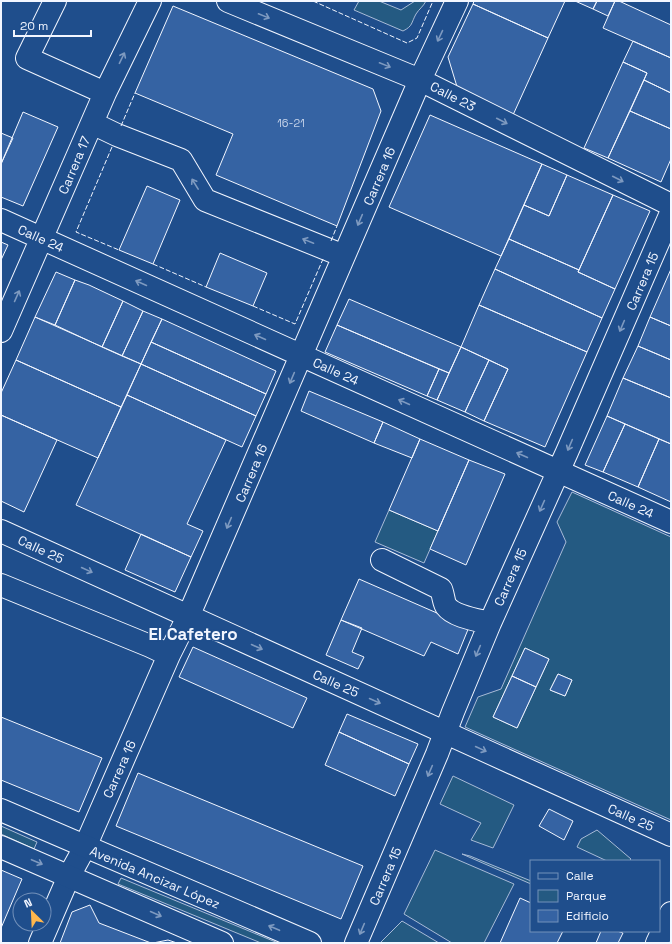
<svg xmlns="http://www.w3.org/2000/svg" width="672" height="944" font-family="'Space Grotesk',sans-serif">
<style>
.green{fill:#245a82;stroke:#a8bbd7;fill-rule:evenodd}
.building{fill:#3563a3;stroke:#f2f6ff}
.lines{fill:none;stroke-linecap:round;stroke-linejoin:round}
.minor-casing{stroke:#f2f6ff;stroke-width:24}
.major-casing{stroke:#f2f6ff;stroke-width:24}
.minor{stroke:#1f4e8c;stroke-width:22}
.major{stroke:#1f4e8c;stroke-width:22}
.fence{stroke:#f2f6ff;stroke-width:1;stroke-dasharray:5 2;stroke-linecap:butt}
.oneway{stroke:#7e9ac0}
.labels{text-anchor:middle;stroke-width:3;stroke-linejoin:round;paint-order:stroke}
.number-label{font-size:11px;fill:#c3d1e8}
.street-label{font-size:13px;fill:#f2f6ff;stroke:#1f4e8c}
.district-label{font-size:17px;font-weight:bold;fill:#f2f6ff;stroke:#1f4e8c}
</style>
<rect width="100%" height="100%" fill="#1f4e8c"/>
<path class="green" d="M359,1H379L401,10L415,1H426C423,7 419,9 416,14C411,23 413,26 403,31L354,10Z
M572,492L671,537V820L465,727L478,697L501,689L566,542L557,522ZM525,648L549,659L517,728L493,717ZM558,674L572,680L565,696L550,690Z
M389,510L438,531L424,563L375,542Z
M453,776L514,805L493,848L471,840L481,823L440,804Z
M1,826L37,842L34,849L1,834Z
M597,830L631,859L629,861H607L577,847L581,839Z
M435,850L514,884L484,943H452L404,914Z
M462,854L470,856L531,881V884Z
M121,878L278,943H261L118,884Z
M402,921L439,943H380Z"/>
<path class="building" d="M474,1H565L548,38L473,4Z
M575,1H597L593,9Z
M597,1H615L608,16L593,9Z
M615,1H619L671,25V58L603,28Z
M473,4L548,38L513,115L458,90L448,57Z
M173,6L373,89L381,111L337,226L216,175L233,134L135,93Z
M633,41L671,58V93L644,80L647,73L623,62Z
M623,62L647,73L608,158L584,148Z
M644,80L671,93V129L630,111Z
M630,111L671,129V159L661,182L608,158Z
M23,112L58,127L23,206L1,197V164Z
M430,115L542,164L501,256L389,207Z
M1,133L13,138L1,164Z
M542,164L567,175L549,216L524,205Z
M567,175L613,195L579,270L509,239L524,205L549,216Z
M147,186L180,200L153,264L119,250Z
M613,195L650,211L615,289L578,272Z
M509,239L579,270L578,272L615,289L602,318L495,269Z
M1,242L8,245L1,260Z
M220,253L267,273L253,306L206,287Z
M495,269L602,318L587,352L479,305Z
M671,269V326L650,317Z
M56,272L75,280L55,325L35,317Z
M75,280L89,285L123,301L102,347L55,325Z
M349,299L461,347L449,373L337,325Z
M123,301L143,311L122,356L102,347Z
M479,305L587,352L545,447L484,421L508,369L461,347Z
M143,311L162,319L141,364L122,356Z
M35,317L141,364L121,407L16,360Z
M650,317L671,326V360L638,346Z
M162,319L276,371L266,394L151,342Z
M337,325L439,369L427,396L325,352Z
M151,342L266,394L256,416L141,364Z
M638,346L671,360V398L623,378Z
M461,347L489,360L465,412L437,400Z
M16,360L121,407L98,458L1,415V393Z
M489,360L508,369L484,421L465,412Z
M141,364L256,416L242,447L127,395Z
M439,369L449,373L437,400L427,396Z
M623,378L671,398V444L607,416Z
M309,391L383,422L374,443L301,411Z
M127,395L226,440L187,524L203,531L191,557L76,505Z
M1,415L57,440L24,512L1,501Z
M607,416L625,424L603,472L585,465Z
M383,422L420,439L412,458L374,443Z
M625,424L659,439L638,487L603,472Z
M420,439L469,460L438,531L389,510Z
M659,439L671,444V502L638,487Z
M469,460L505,474L466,565L430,549Z
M141,534L191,557L175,592L125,570Z
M359,579L469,627L458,654L431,642L424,656L341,620Z
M341,620L362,628L352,652L364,657L358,669L326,655Z
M193,647L307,698L293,728L179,677Z
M525,648L549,659L536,687L512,676Z
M558,674L572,680L565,696L550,690Z
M512,676L536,687L517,728L493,717Z
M347,714L418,744L409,764L339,732Z
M1,717L102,758L79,812L1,780Z
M339,732L409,764L395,796L325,765Z
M138,773L363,866L341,919L116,826Z
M549,809L573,821L564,840L539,826Z
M1,870L22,879L1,928Z
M520,898L531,903V931H563L557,943H500Z
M90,905L99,923L151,943H60L72,912Z
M601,931H617L623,933L618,943H596Z
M168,940L177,943H153Z"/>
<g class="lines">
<defs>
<path id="minor" d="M55,1L27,58L105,93
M228,1L420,80L671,205
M92,123L117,135L181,160L205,200L344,256
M1,220L671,522
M1,331L105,93L150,1
M1,531L671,835
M382,560L441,589C443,593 444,604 446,606C454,617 478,620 490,623
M1,585L150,646L169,655
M40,943L69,876L85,847L169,655L188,617L420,80L457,1
M356,943L437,754L453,712L490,623L567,452L671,213
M657,943L671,913"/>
<path id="major" d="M1,810L310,943
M1,847L222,943"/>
</defs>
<use href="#minor" class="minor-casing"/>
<use href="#major" class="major-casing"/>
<use href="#minor" class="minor"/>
<use href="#major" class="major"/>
<path class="fence" d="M313,1L407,43L417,38L433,1
M121,126L135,93
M112,147L76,232L119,250
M331,241L337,226
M153,264L206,287
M253,306L295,324L323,259"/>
</g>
<defs><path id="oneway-shaft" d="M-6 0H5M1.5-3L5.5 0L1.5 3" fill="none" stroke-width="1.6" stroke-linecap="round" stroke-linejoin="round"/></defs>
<g class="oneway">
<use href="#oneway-shaft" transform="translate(264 16) rotate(22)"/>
<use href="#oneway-shaft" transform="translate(440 36) rotate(115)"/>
<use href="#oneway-shaft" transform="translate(122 58) rotate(-64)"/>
<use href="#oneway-shaft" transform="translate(385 65) rotate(22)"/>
<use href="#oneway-shaft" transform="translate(502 121) rotate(27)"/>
<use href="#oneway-shaft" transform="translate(618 179) rotate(27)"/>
<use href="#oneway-shaft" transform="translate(195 184) rotate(-122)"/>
<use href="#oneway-shaft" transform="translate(360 220) rotate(113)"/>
<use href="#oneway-shaft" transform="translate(308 241) rotate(-158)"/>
<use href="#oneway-shaft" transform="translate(141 283) rotate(-156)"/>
<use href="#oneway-shaft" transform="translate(17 296) rotate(-66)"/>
<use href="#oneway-shaft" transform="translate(622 326) rotate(113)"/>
<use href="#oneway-shaft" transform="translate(260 337) rotate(-156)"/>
<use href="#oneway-shaft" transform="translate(292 378) rotate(113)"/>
<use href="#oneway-shaft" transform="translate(404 402) rotate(-156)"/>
<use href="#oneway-shaft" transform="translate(570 445) rotate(113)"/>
<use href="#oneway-shaft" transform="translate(522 455) rotate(-156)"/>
<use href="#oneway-shaft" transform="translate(542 506) rotate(114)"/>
<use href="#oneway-shaft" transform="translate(229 523) rotate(113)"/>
<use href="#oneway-shaft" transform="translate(87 570) rotate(25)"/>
<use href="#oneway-shaft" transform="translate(257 647) rotate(24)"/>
<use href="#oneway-shaft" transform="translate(478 651) rotate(113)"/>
<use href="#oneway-shaft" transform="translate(375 701) rotate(24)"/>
<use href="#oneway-shaft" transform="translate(481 749) rotate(25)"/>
<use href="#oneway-shaft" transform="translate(430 771) rotate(113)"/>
<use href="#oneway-shaft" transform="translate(37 862) rotate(23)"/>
<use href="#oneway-shaft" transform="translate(156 914) rotate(24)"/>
<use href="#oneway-shaft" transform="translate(274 928) rotate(-157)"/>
<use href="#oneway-shaft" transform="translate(362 929) rotate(113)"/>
</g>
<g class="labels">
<g class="number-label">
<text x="291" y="127">16-21</text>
</g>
<g class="street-label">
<text transform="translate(453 96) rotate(27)" y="5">Calle 23</text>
<text transform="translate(74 165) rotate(-67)" y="5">Carrera 17</text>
<text transform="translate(379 176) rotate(-67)" y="5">Carrera 16</text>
<text transform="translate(41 238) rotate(24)" y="5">Calle 24</text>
<text transform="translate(642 281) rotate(-67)" y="5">Carrera 15</text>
<text transform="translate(336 371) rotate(24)" y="5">Calle 24</text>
<text transform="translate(251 473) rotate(-67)" y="5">Carrera 16</text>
<text transform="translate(631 504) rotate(24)" y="5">Calle 24</text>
<text transform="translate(41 549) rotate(25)" y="5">Calle 25</text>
<text transform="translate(510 577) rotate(-66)" y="5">Carrera 15</text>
<text transform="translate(336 683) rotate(24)" y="5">Calle 25</text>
<text transform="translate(119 769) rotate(-66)" y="5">Carrera 16</text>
<text transform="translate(631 817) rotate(24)" y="5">Calle 25</text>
<text transform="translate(385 876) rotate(-67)" y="5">Carrera 15</text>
<text transform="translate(155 877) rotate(23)" y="5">Avenida Ancizar López</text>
</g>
<g class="district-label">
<text x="193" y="640">El Cafetero</text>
</g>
</g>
<rect width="672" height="944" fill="none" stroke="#f2f6ff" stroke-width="4"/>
<rect x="530" y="860" width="130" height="72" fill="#1f4e8c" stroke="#7391ba"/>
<rect x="538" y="873" width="20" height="6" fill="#1f4e8c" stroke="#7391ba"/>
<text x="566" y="880" font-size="12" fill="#f2f6ff">Calle</text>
<rect x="538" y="890" width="20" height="12" fill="#245a82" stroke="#7391ba"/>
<text x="566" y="900" font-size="12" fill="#f2f6ff">Parque</text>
<rect x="538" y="910" width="20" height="12" fill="#3563a3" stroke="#7391ba"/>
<text x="566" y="920" font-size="12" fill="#f2f6ff">Edificio</text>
<g transform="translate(32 912) rotate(336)"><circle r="19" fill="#1f4e8c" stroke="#7391ba"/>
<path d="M0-3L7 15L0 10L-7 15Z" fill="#ffb74d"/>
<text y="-6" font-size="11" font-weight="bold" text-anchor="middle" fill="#f2f6ff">N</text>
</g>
<path d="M14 30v6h77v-6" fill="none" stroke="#f2f6ff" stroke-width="2"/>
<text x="20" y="30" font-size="12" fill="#f2f6ff" stroke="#1f4e8c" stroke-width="3" paint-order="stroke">20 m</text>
</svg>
